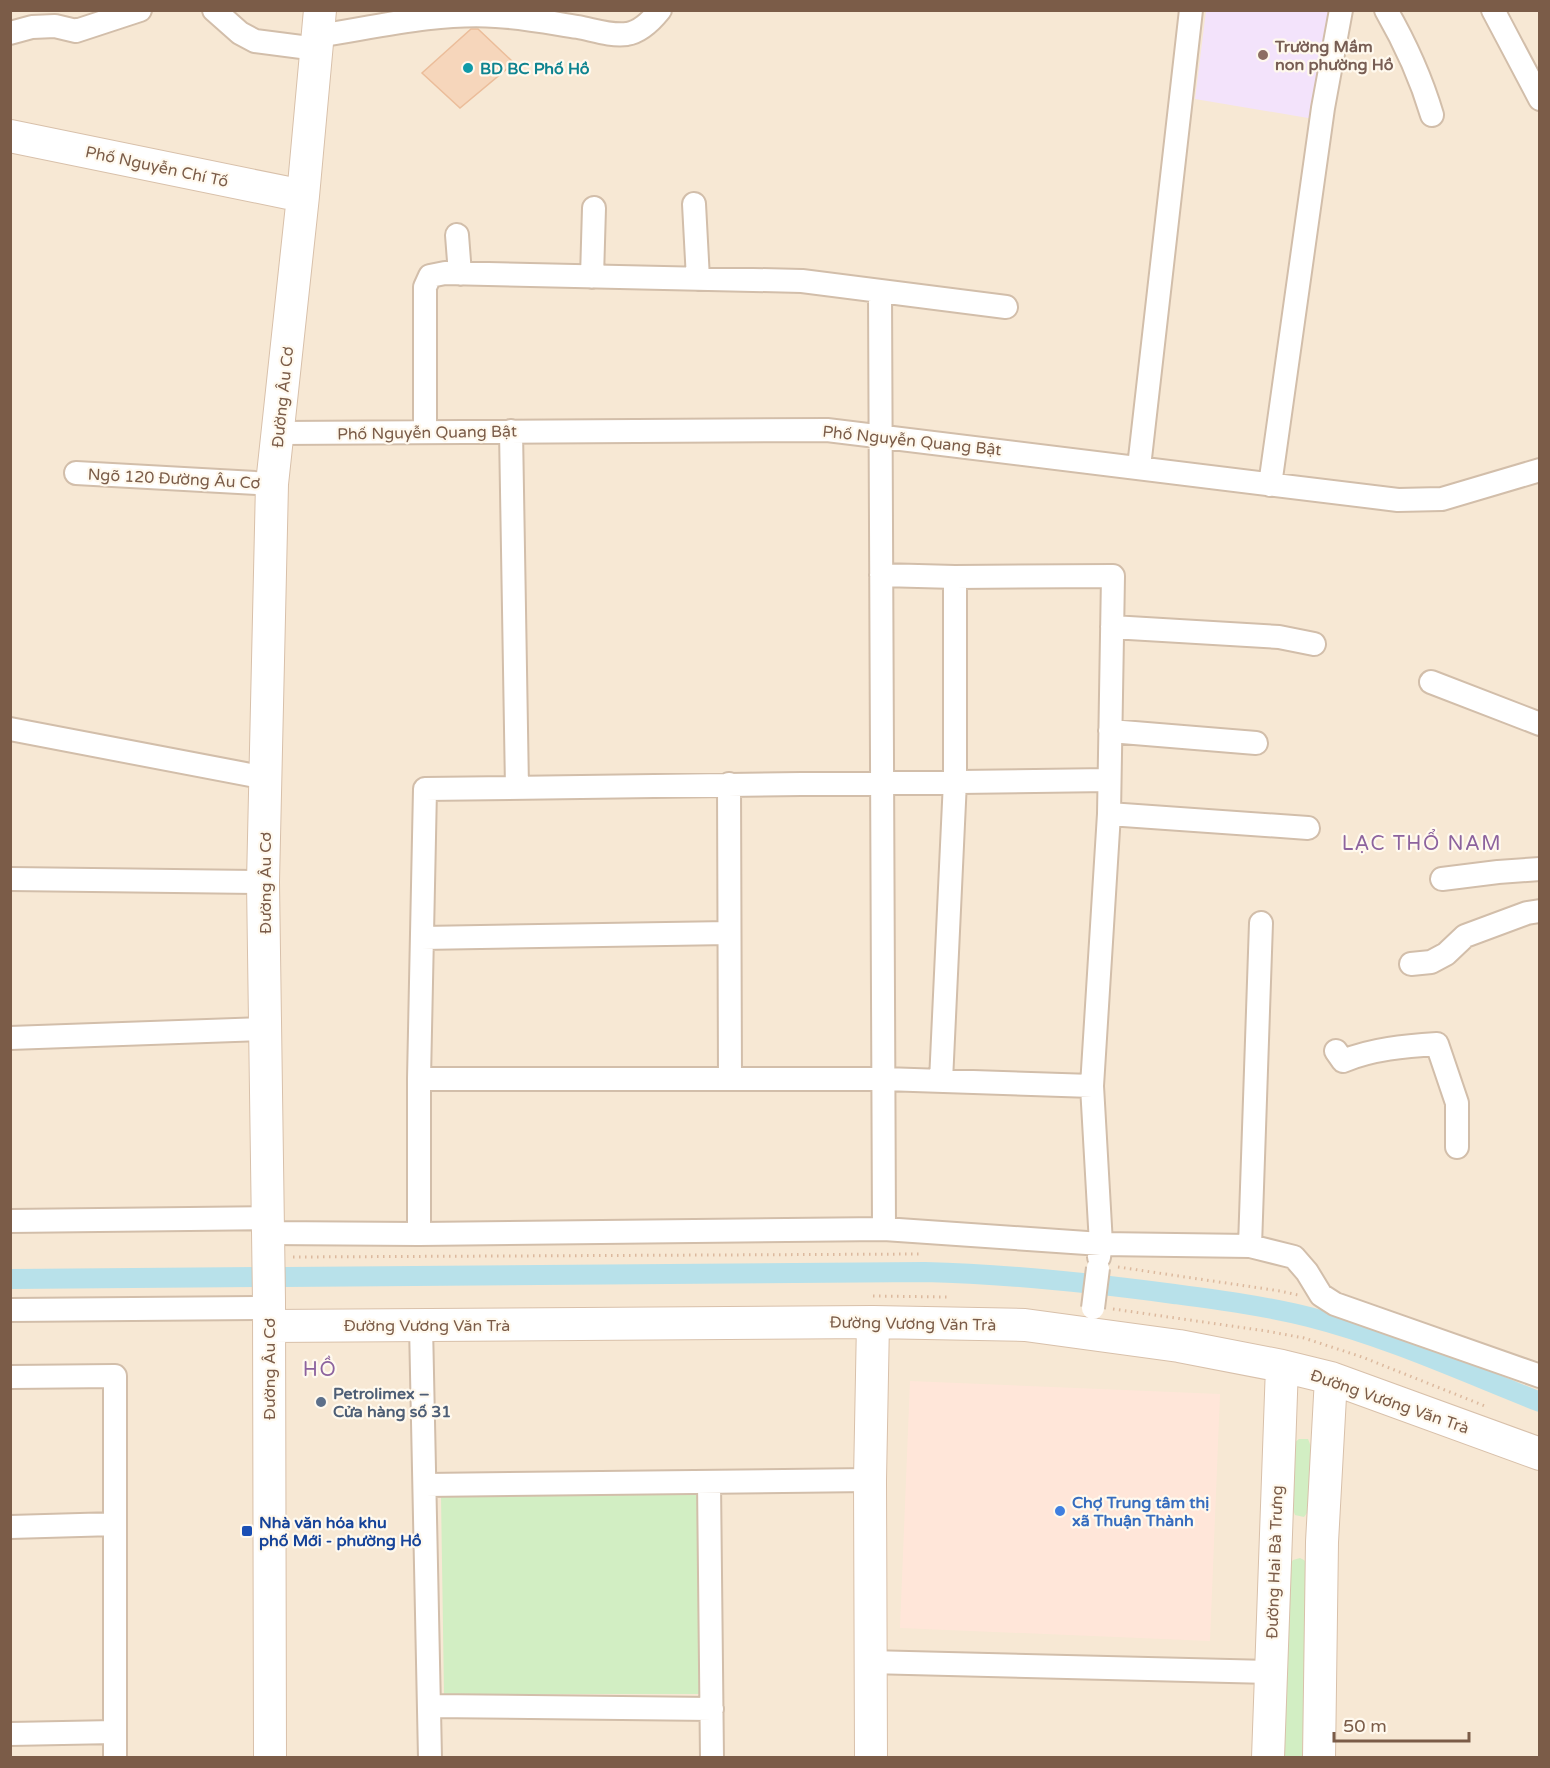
<svg xmlns="http://www.w3.org/2000/svg" width="1550" height="1768" font-family="'Varela Round',sans-serif">
<style>
.residential{fill:#f7e8d4}
.commercial{fill:#ffe6d9}
.education{fill:#f3e3fb}
.green{fill:#d2eec3}
.lines{fill:none;stroke-linecap:round;stroke-linejoin:round}
.canal{stroke:#b8e1ea;stroke-width:20}
.building{fill:#f6d6bb;stroke:#ebbd9a;stroke-width:1.5}
.street-casing{stroke:#d2beaa;stroke-width:26}
.secondary-casing{stroke:#d8c0aa;stroke-width:34}
.path{stroke:#dcb99e;stroke-width:3;stroke-dasharray:1.5 4.5;stroke-linecap:butt}
.street{stroke:#fff;stroke-width:22}
.secondary{stroke:#fff;stroke-width:32}
.street-bridge-casing{stroke:#d2beaa;stroke-width:26;stroke-linecap:butt}
.street-bridge{stroke:#fff;stroke-width:22}
.education-dot{fill:#8d6e63;stroke:#fff9ee;stroke-width:2}
.culture-dot{fill:#0f9aa8;stroke:#fff9ee;stroke-width:2}
.service-dot{fill:#5c6f8a;stroke:#fff9ee;stroke-width:2}
.shop-dot{fill:#3f7fe0;stroke:#fff9ee;stroke-width:2}
.transit-dot{fill:#1a4fb4;stroke:#fff9ee;stroke-width:2}
.labels{text-anchor:middle;stroke-width:4.5;stroke-linejoin:round;paint-order:stroke}
.education-label{font-size:16px;font-weight:bold;fill:#785e54;stroke:#fff9ee;text-anchor:start}
.culture-label{font-size:16px;font-weight:bold;fill:#0d838f;stroke:#fff9ee;text-anchor:start}
.street-label{font-size:16px;fill:#7b5c48;stroke:#fff9ee}
.service-label{font-size:16px;font-weight:bold;fill:#4e5e75;stroke:#fff9ee;text-anchor:start}
.shop-label{font-size:16px;font-weight:bold;fill:#366cbe;stroke:#fff9ee;text-anchor:start}
.transit-label{font-size:16px;font-weight:bold;fill:#164399;stroke:#fff9ee;text-anchor:start}
.quarter-label{font-size:20px;letter-spacing:1.5px;fill:#8d639e;stroke:#fff9ee}
</style>
<rect width="100%" height="100%" fill="#fef6e6"/>
<path class="residential" d="M11,11H1539V1757H11Z"/>
<path class="commercial" d="M910,1381L1220,1394L1210,1641L900,1628Z"/>
<path class="education" d="M1206,11H1332L1314,119L1195,99Z"/>
<path class="green" d="M1299,1439H1308L1312,1449L1308,1505L1307,1513L1304,1517L1295,1515L1292,1507L1294,1443Z
M699,1491L700,1694H444L441,1497Z
M1300,1558L1304,1560L1308,1566L1302,1757L1284,1758L1291,1563L1293,1560Z"/>
<g class="lines">
<path class="canal" d="M10,1279L925,1272C1008,1274 1092,1283 1174,1294C1219,1300 1265,1306 1309,1317C1388,1337 1464,1372 1540,1402"/>
</g>
<path class="building" d="M471,29H478L514,63L460,108L422,73Z"/>
<g class="lines">
<defs>
<path id="street" d="M214,10L240,33L255,41L317,49
M1386,10C1405,43 1421,78 1432,115
M1493,10L1540,99
M10,33L32,27L55,26L76,31L140,10
M318,36C376,27 437,12 496,16C521,17 552,23 578,27C594,30 610,36 627,34C640,32 652,20 660,10
M694,204L698,279
M457,235L460,274
M592,277L594,208
M880,291L884,1229
M511,431L517,788
M425,432V287L430,276L445,273L802,281L1006,307
M278,433L827,430L1398,500L1442,499L1540,470
M1139,467L1191,10
M76,473L272,484
M1270,485L1323,108L1341,10
M881,575L955,577L1113,576L1109,814L1092,1086L1101,1244L1099,1257
M1112,627L1279,637L1314,644
M1431,682L1540,724
M10,729L266,778
M1110,731L1256,743
M729,784L730,1079
M1109,814L1308,828
M10,879L263,882
M1442,879L1498,872L1540,869
M422,938L729,933
M1411,964L1431,962L1446,954L1465,936L1527,913L1540,911
M10,1038L265,1029
M1336,1051L1343,1061C1372,1049 1405,1046 1437,1044L1457,1103V1147
M419,1079H884L1092,1086
M941,1081L955,781V577
M10,1221L267,1218
M267,1233L419,1234L884,1229L1101,1244L1250,1246L1294,1257L1307,1272L1321,1295L1335,1304L1540,1376
M419,1234V1079L425,789L1109,780
M1250,1246L1261,923
M10,1310L268,1308
M421,1325L430,1758
M10,1377L115,1376V1758
M709,1482L712,1758
M425,1485L870,1480
M10,1527L115,1524
M869,1662L1270,1672
M431,1706L712,1709
M10,1734L115,1732"/>
<path id="secondary" d="M10,136L303,196
M269,1326L873,1322L1025,1325L1179,1346L1282,1366L1331,1378L1540,1454
M270,1758L269,1301L263,882L272,484L303,196L320,10
M871,1758L870,1480L873,1322
M1268,1758L1282,1366
M1319,1758L1322,1542L1331,1378"/>
</defs>
<use href="#street" class="street-casing"/>
<use href="#secondary" class="secondary-casing"/>
<path class="path" d="M293,1257L923,1254
M1118,1267L1280,1291L1298,1295
M873,1296L948,1297
M1113,1309L1266,1331L1304,1338L1362,1357L1485,1406"/>
<use href="#street" class="street"/>
<use href="#secondary" class="secondary"/>
<defs>
<path id="street-bridge" d="M1093,1308L1098,1268"/>
</defs>
<use href="#street-bridge" class="street-bridge-casing"/>
<use href="#street-bridge" class="street-bridge"/>
</g>
<circle class="education-dot" cx="1263" cy="55" r="6"/>
<circle class="culture-dot" cx="468" cy="68" r="6"/>
<circle class="service-dot" cx="321" cy="1402" r="6"/>
<circle class="shop-dot" cx="1060" cy="1511" r="6"/>
<rect class="transit-dot" x="241" y="1525" width="12" height="12" rx="3"/>
<g class="labels">
<g class="education-label">
<text x="1275" y="52">Trường Mầm<tspan x="1275" dy="18">non phường Hồ</tspan></text>
</g>
<g class="culture-label">
<text x="480" y="74">BD BC Phố Hồ</text>
</g>
<g class="street-label">
<text transform="translate(157 166) rotate(12)" y="6">Phố Nguyễn Chí Tố</text>
<text transform="translate(282 397) rotate(-84)" y="6">Đường Âu Cơ</text>
<text transform="translate(427 432) rotate(-1)" y="6">Phố Nguyễn Quang Bật</text>
<text transform="translate(912 440) rotate(6)" y="6">Phố Nguyễn Quang Bật</text>
<text transform="translate(174 478) rotate(3)" y="6">Ngõ 120 Đường Âu Cơ</text>
<text transform="translate(265 883) rotate(-90)" y="6">Đường Âu Cơ</text>
<text transform="translate(913 1323) rotate(1)" y="6">Đường Vương Văn Trà</text>
<text x="427" y="1331">Đường Vương Văn Trà</text>
<text transform="translate(269 1369) rotate(-90)" y="6">Đường Âu Cơ</text>
<text transform="translate(1390 1401) rotate(19)" y="6">Đường Vương Văn Trà</text>
<text transform="translate(1274 1562) rotate(-88)" y="6">Đường Hai Bà Trưng</text>
</g>
<g class="service-label">
<text x="333" y="1399">Petrolimex –<tspan x="333" dy="18">Cửa hàng số 31</tspan></text>
</g>
<g class="shop-label">
<text x="1072" y="1508">Chợ Trung tâm thị<tspan x="1072" dy="18">xã Thuận Thành</tspan></text>
</g>
<g class="transit-label">
<text x="259" y="1528">Nhà văn hóa khu<tspan x="259" dy="18">phố Mới - phường Hồ</tspan></text>
</g>
<g class="quarter-label">
<text x="1422" y="850">LẠC THỔ NAM</text>
<text x="320" y="1376">HỒ</text>
</g>
</g>
<rect width="1550" height="1768" fill="none" stroke="#7b5c48" stroke-width="24"/>
<path d="M1334 1732v9h135v-9" fill="none" stroke="#7b5c48" stroke-width="3"/>
<text x="1343" y="1732" font-size="18" fill="#7b5c48" stroke="#fff9ee" stroke-width="4.5" paint-order="stroke">50 m</text>
</svg>
